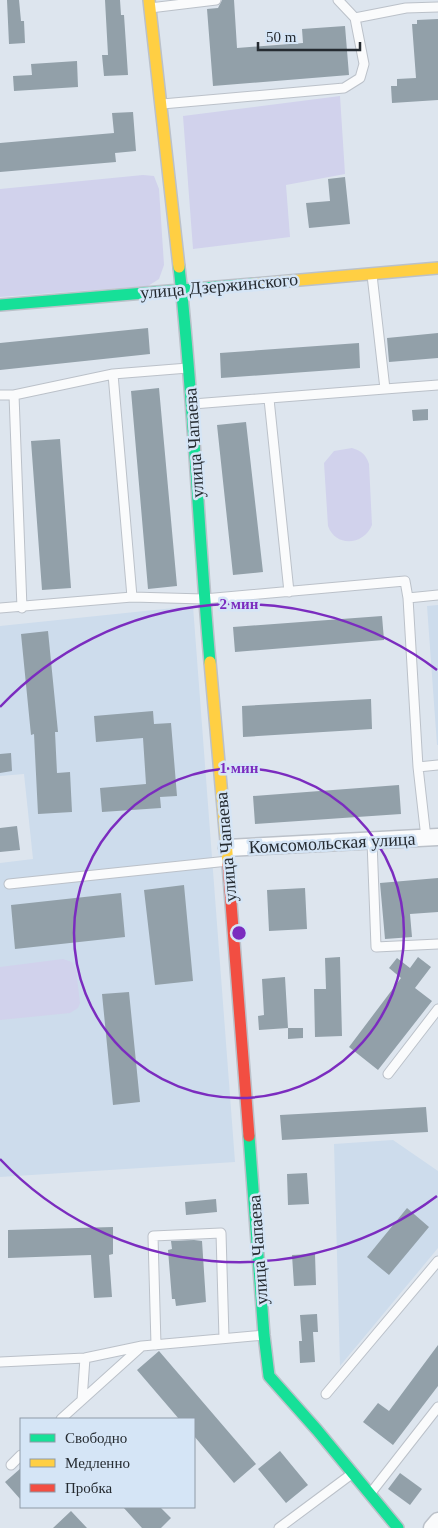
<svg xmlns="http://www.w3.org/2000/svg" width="438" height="1528" font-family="'Times New Roman',serif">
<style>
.built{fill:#cddcec}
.green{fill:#d1d2ec}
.building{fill:#92a0a9}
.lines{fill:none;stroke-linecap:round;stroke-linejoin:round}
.lane-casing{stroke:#bbc1c9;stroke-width:11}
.street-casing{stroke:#bbc1c9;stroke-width:19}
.fast-casing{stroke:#bbc1c9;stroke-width:14}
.slow-casing{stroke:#bbc1c9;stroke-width:14}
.jam-casing{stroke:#bbc1c9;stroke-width:14}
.lane{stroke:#fafbfc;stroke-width:9}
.street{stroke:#fafbfc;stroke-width:16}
.fast{stroke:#16e098;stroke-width:11}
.slow{stroke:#ffcf43;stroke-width:11}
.jam{stroke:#f24e42;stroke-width:11}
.ring{fill:none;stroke:#7b2cbf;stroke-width:2.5}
.labels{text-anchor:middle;stroke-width:5;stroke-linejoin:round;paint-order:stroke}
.street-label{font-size:18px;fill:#252b31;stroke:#d5e5f6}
.centre{fill:#7b2cbf;stroke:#d5e5f6;stroke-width:2.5}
.ring-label{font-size:15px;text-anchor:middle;font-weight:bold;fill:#7b2cbf;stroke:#d5e5f6;stroke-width:5;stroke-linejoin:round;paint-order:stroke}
</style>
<rect width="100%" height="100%" fill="#dde5ee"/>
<path class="built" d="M438,605V745H437L427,606Z
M193,606L235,1162L0,1177V863L33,859L24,774L0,776V626Z
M393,1140L438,1171V1248L340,1366L334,1144Z"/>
<path class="green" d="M340,96L345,174L286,185L290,237L193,249L183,116Z
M143,175L154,176L159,189L164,265L159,279L148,286L0,297V189Z
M352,448C362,451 366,455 369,464L372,525C364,545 336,548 328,526L324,463L334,451Z
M63,959L72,962L76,969L80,1003L78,1008L70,1013L0,1020V967Z"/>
<path class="building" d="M7,0H19L21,21H24L25,43L9,44Z
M105,0H120L121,15H124L128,75L104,76L102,55H108Z
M222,0H234L237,48L303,43L302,29L345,26L349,75L213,86L207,9L218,8Z
M438,19V100L392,103L391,86H397V79L416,78L412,24H417V20Z
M77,61L78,87L14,91L13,76L32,75L31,64Z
M133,112L136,151L115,153L116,162L0,172V143L114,133L112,113Z
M345,177L350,224L309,228L306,203L330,201L328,179Z
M148,328L150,354L0,370V343Z
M438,333V358L389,362L387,338Z
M359,343L360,368L221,378L220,353Z
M159,388L177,586L148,589L131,391Z
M428,409V420L413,421L412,410Z
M246,422L263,572L233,575L217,425Z
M60,439L71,588L42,590L31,441Z
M382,616L384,640L235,652L233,627Z
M48,631L58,732H55L57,773L70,772L72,812L38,814L34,734L31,735L21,634Z
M371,699L372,729L243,737L242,706Z
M153,711L154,724L171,723L177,796L160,797L161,808L102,812L100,788L146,784L143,738L96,742L94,716Z
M11,753L12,771L0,773V754Z
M399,785L401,814L255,824L253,796Z
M17,826L20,850L0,852V828Z
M438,878V912L410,914L412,937L385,939L380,883Z
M184,885L193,981L155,985L144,890Z
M305,888L307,929L269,931L267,890Z
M121,893L125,937L15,949L11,905Z
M340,957L342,1036L315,1037L314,989H326L325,958Z
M418,957L431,967L415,988L432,1001L378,1070L349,1047L401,978L389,968L397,958L410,968Z
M285,977L288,1028L259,1030L258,1016L264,1015L262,979Z
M129,992L140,1102L113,1105L102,994Z
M288,1028H303V1038L288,1039Z
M426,1107L428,1132L282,1140L280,1115Z
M307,1173L309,1204L288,1205L287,1174Z
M216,1199L217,1212L186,1215L185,1202Z
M407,1208L429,1227L389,1275L367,1257Z
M113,1227V1254L109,1255L112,1297L94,1298L91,1255L8,1258V1230Z
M194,1240L202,1241L206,1302L176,1306L175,1299H172L168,1250L172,1249L171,1241Z
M315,1254L316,1285L294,1286L292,1255Z
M317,1314L318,1332H313L315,1362L300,1363L299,1341H302L300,1315Z
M438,1345V1386L393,1445L363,1422L378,1403L389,1411Z
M159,1351L256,1464L234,1483L194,1436V1419H179L137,1370Z
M280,1451L308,1485L286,1503L258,1469Z
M21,1468V1500L5,1482Z
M400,1473L422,1489L410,1505L388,1489Z
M123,1507H160L171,1518L161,1528H142Z
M71,1511L87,1528H53Z"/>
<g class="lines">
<defs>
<path id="lane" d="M338,0L355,18
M150,8L216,0
M162,104L344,88L360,78L364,64L355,18L406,8L438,7
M113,374L132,597
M385,389L438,385
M0,395H14L113,374L188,368
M14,395L22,608
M269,399L289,592
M193,404L385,389L372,275
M408,598L438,595
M0,608L132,597L204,599L405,581L408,598L418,767L426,838
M418,767L438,765
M372,841L376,947L438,944
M9,884L228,861
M388,1074L438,1009
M156,1345L153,1236L221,1233L224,1338
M0,1362L85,1358L142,1346L264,1335
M326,1394L438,1261
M82,1400L85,1358
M61,1419L142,1346
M11,1465L21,1455
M370,1494L438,1407
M279,1528L353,1473"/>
<path id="street" d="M227,848L438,837
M432,1528L438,1521"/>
<path id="fast" d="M179,267C194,399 198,531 210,662
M0,305L253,284
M249,1136L264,1335L269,1376L317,1430L398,1528"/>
<path id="slow" d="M149,0L179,267
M253,284L438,268
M210,662L228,864"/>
<path id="jam" d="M228,864L249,1136"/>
</defs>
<use href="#lane" class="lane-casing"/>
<use href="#street" class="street-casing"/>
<use href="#fast" class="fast-casing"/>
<use href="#slow" class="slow-casing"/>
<use href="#jam" class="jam-casing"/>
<use href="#lane" class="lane"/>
<use href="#street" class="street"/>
<use href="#fast" class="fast"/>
<use href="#slow" class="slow"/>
<use href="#jam" class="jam"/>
</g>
<g class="ring">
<circle cx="239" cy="933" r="165"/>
<path d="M437 1196A329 329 0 0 1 0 1159M0 707A329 329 0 0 1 437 670"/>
</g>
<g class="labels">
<g class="street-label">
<text transform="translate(219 286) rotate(-5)" y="6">улица Дзержинского</text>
<text transform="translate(194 443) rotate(-94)" y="6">улица Чапаева</text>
<text transform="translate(332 843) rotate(-3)" y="6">Комсомольская улица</text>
<text transform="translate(226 847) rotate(-95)" y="6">улица Чапаева</text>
<text transform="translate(258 1250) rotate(-94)" y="6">улица Чапаева</text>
</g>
</g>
<circle cx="239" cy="933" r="8" class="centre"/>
<g class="ring-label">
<text x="239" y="609">2 мин</text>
<text x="239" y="773">1 мин</text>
</g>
<rect x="20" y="1418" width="175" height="90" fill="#d5e5f6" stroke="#8f9ba7"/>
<rect x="30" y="1434" width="25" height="8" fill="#16e098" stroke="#8f9ba7"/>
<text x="65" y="1443" font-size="15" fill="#252b31">Свободно</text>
<rect x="30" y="1459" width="25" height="8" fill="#ffcf43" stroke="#8f9ba7"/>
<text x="65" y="1468" font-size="15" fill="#252b31">Медленно</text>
<rect x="30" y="1484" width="25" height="8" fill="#f24e42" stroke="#8f9ba7"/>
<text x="65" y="1493" font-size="15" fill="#252b31">Пробка</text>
<path d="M258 42v8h102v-8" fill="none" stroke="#252b31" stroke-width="2.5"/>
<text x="266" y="42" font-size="15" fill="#252b31" stroke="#d5e5f6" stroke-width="4" paint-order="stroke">50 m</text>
</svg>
